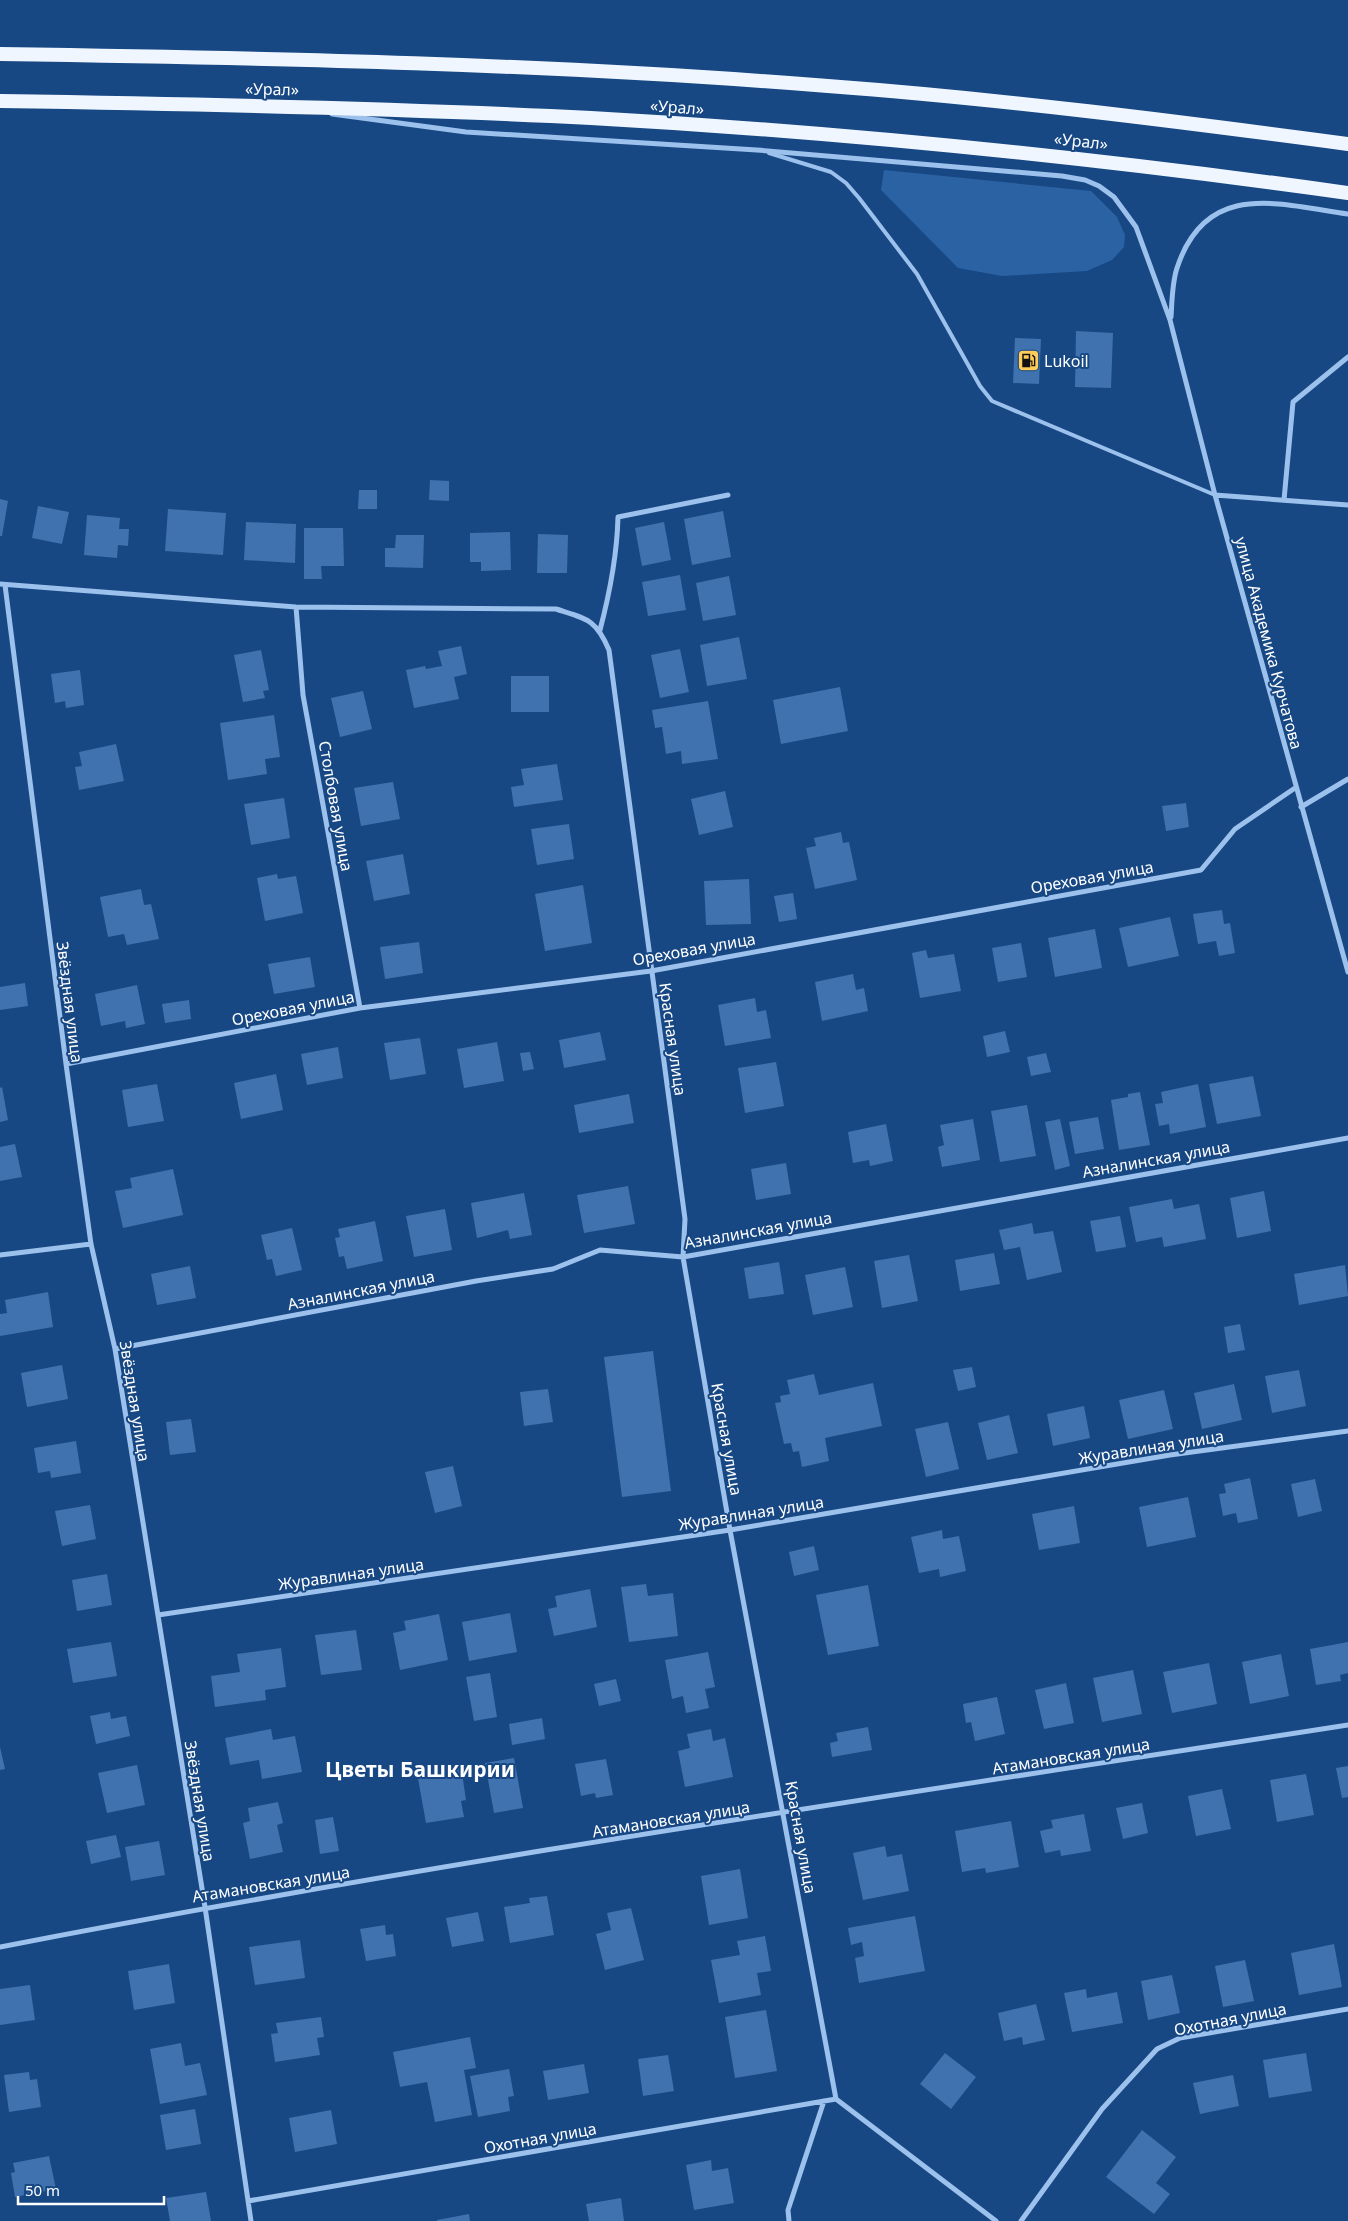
<svg xmlns="http://www.w3.org/2000/svg" width="1348" height="2221" font-family="'Noto Sans',sans-serif">
<style>
.green{fill:#2a62a3}
.building{fill:#3f72ae}
.lines{fill:none;stroke-linecap:round;stroke-linejoin:round}
.service{stroke:#9cc1ed;stroke-width:4}
.minor{stroke:#9cc1ed;stroke-width:5}
.trunk{stroke:#f0f6ff;stroke-width:14}
.labels{text-anchor:middle;stroke-width:4;stroke-linejoin:round;paint-order:stroke}
.street-label{font-size:16px;fill:#fff;stroke:#174884}
.poi-label{font-size:16px;fill:#fff;stroke:#174884;text-anchor:start}
.district-label{font-size:21px;font-weight:bold;fill:#fff;stroke:#174884}
</style>
<rect width="100%" height="100%" fill="#174884"/>
<path class="green" d="M884,170L1091,191L1117,217L1125,235L1124,247L1112,260L1087,271L1002,276L958,268L881,190Z"/>
<path class="building" d="M1076,331L1113,333L1111,388L1075,387Z
M1015,338L1041,339L1039,384L1013,383Z
M430,480L449,481V501L429,500Z
M359,490H377V509H358Z
M0,499L8,501L2,536H0Z
M38,506L69,512L62,544L32,538Z
M168,509L226,513L223,555L165,551Z
M723,511L731,557L692,565L684,519Z
M87,515L120,518L119,529H129L128,546L118,545L117,558L84,555Z
M246,522L296,524L295,563L244,560Z
M664,522L671,560L642,566L635,528Z
M304,528H343L344,566H321L322,579H304Z
M510,532L511,570L481,571V562H470V533Z
M538,534L568,535L567,573H537Z
M396,535H424L423,568L385,567V548H395Z
M680,575L686,610L648,616L642,582Z
M729,576L736,615L703,621L696,583Z
M739,637L747,679L707,686L700,645Z
M461,646L467,674L454,677L459,699L414,708L406,670L425,666L426,669L442,666L438,651Z
M680,649L689,692L660,698L651,655Z
M261,650L269,690L263,691L265,698L243,702L234,655Z
M80,670L84,705L66,708L65,701L55,703L51,674Z
M511,676H549V712H511Z
M840,687L848,731L781,744L773,700Z
M363,691L372,729L340,737L331,698Z
M708,701L718,759L682,764L681,751L666,754L662,727L655,728L652,710Z
M274,715L280,757L265,759L267,774L228,780L220,723Z
M116,744L124,781L79,790L75,767L82,766L79,752Z
M557,764L563,800L514,807L511,787L524,785L521,769Z
M393,782L400,819L361,826L354,788Z
M725,791L733,827L699,835L691,799Z
M284,798L290,838L251,845L244,804Z
M1186,803L1189,827L1166,831L1162,806Z
M569,824L574,859L537,865L531,829Z
M841,832L843,843L849,842L857,880L815,889L806,848L816,846L814,838Z
M403,854L410,894L374,901L366,861Z
M277,874L278,879L296,876L303,913L265,921L257,878Z
M749,879L751,924L706,925L704,881Z
M583,885L592,943L545,951L535,894Z
M141,889L144,905L151,904L159,939L127,945L124,934L108,937L100,897Z
M793,893L797,919L779,922L774,896Z
M1222,910L1224,924L1230,923L1235,953L1219,956L1216,941L1198,944L1193,914Z
M1170,917L1179,956L1128,967L1119,928Z
M1095,929L1102,968L1055,977L1048,938Z
M419,942L423,973L385,979L380,947Z
M1021,943L1027,977L998,982L992,948Z
M926,950L928,958L954,954L961,991L920,998L912,953Z
M310,957L315,987L274,994L268,964Z
M853,974L856,990L864,988L868,1011L822,1021L815,982Z
M25,983L28,1006L0,1010V987Z
M137,985L145,1024L126,1028L125,1021L101,1026L95,994Z
M755,998L757,1012L766,1010L771,1038L725,1046L718,1005Z
M189,1000L191,1019L165,1023L162,1004Z
M1005,1031L1010,1052L987,1057L983,1036Z
M600,1032L606,1060L564,1068L559,1040Z
M420,1038L426,1074L390,1080L384,1043Z
M497,1042L504,1081L464,1088L457,1049Z
M338,1047L343,1078L307,1085L301,1054Z
M530,1052L534,1069L523,1071L520,1053Z
M1046,1053L1051,1072L1031,1076L1027,1057Z
M776,1062L784,1106L745,1113L738,1068Z
M276,1074L283,1110L241,1119L234,1083Z
M1253,1076L1261,1116L1217,1124L1209,1084Z
M157,1084L164,1121L128,1127L122,1090Z
M1198,1084L1206,1127L1170,1134L1169,1124L1159,1126L1155,1104L1163,1103L1161,1092Z
M2,1087L8,1120L0,1122V1088Z
M1140,1092L1150,1145L1119,1150L1111,1100L1128,1097V1094Z
M629,1094L634,1123L579,1133L574,1105Z
M1027,1105L1036,1156L1000,1162L991,1111Z
M1098,1117L1104,1149L1075,1154L1069,1122Z
M973,1119L980,1160L942,1167L938,1147L944,1145L940,1125Z
M1060,1119L1070,1166L1055,1170L1045,1122Z
M886,1124L893,1161L870,1166L869,1160L853,1163L848,1132Z
M15,1144L22,1177L0,1181V1147Z
M786,1163L791,1194L756,1200L751,1169Z
M173,1169L183,1215L123,1228L115,1191L132,1188L130,1178Z
M628,1186L635,1224L584,1233L577,1195Z
M1264,1191L1271,1231L1237,1238L1230,1198Z
M524,1193L532,1235L510,1239L508,1230L477,1238L471,1203Z
M1172,1199L1174,1209L1199,1204L1206,1239L1164,1247L1162,1237L1136,1242L1129,1207Z
M445,1209L452,1250L414,1257L406,1216Z
M1120,1216L1126,1247L1096,1252L1090,1221Z
M375,1221L383,1261L347,1269L344,1256L339,1257L335,1238L340,1237L338,1229Z
M1032,1223L1034,1234L1053,1231L1062,1272L1027,1280L1020,1247L1004,1250L999,1230Z
M292,1228L302,1270L276,1276L272,1259L267,1260L261,1235Z
M994,1253L1000,1284L960,1291L955,1260Z
M909,1255L918,1301L882,1308L874,1261Z
M779,1262L784,1294L749,1299L744,1268Z
M1345,1265L1348,1296L1299,1305L1294,1274Z
M190,1266L196,1298L157,1305L151,1274Z
M845,1267L853,1307L813,1315L805,1275Z
M48,1292L53,1327L0,1336V1314L7,1313L5,1300Z
M1240,1324L1245,1350L1228,1353L1224,1327Z
M653,1351L671,1491L622,1497L604,1357Z
M62,1365L68,1399L27,1407L21,1373Z
M972,1367L976,1387L958,1391L953,1370Z
M1299,1370L1306,1406L1272,1413L1265,1376Z
M814,1374L819,1395L873,1383L882,1426L825,1438L829,1461L802,1467L799,1451L793,1452L791,1443L784,1444L775,1403L781,1402L780,1396L790,1394L787,1380Z
M1234,1384L1242,1420L1202,1429L1194,1393Z
M548,1389L553,1422L524,1426L520,1392Z
M1164,1390L1173,1429L1128,1439L1119,1400Z
M1084,1406L1090,1438L1053,1446L1047,1414Z
M1009,1415L1018,1453L987,1460L978,1423Z
M191,1419L196,1452L170,1455L166,1422Z
M948,1422L959,1469L926,1477L915,1429Z
M76,1441L81,1473L51,1478L50,1471L38,1473L34,1448Z
M453,1466L462,1506L435,1513L425,1472Z
M1250,1478L1258,1519L1238,1523L1236,1513L1223,1516L1219,1494L1226,1493L1224,1484Z
M1315,1479L1322,1511L1298,1517L1291,1484Z
M1188,1497L1196,1537L1147,1547L1139,1507Z
M90,1505L96,1539L62,1546L55,1511Z
M1074,1506L1080,1543L1039,1550L1032,1514Z
M942,1530L943,1539L959,1536L966,1571L940,1577L939,1569L919,1573L911,1537Z
M814,1546L819,1570L794,1576L789,1552Z
M107,1574L112,1605L77,1611L72,1580Z
M646,1584L648,1596L673,1593L678,1636L629,1642L621,1587Z
M868,1585L879,1646L828,1655L816,1595Z
M590,1589L597,1627L554,1636L548,1609L557,1607L555,1596Z
M510,1613L517,1652L469,1661L462,1622Z
M439,1614L448,1660L400,1670L393,1633L406,1630L404,1621Z
M356,1630L362,1670L321,1675L315,1635Z
M111,1642L117,1676L73,1683L67,1649Z
M1348,1642V1673L1340,1675L1341,1681L1316,1685L1310,1649Z
M281,1648L286,1687L265,1690L266,1700L215,1707L211,1676L240,1672L237,1654Z
M708,1652L715,1687L705,1689L709,1708L686,1713L683,1696L672,1699L665,1660Z
M1281,1654L1289,1696L1250,1704L1242,1662Z
M1209,1663L1217,1704L1172,1713L1163,1672Z
M1133,1670L1142,1714L1102,1722L1093,1678Z
M490,1673L497,1717L474,1721L466,1677Z
M616,1679L621,1701L599,1706L594,1684Z
M1066,1683L1074,1723L1044,1729L1035,1690Z
M997,1697L1005,1734L975,1741L971,1722L966,1723L963,1704Z
M110,1712L111,1719L126,1716L130,1736L96,1744L90,1716Z
M542,1718L545,1739L512,1745L509,1724Z
M868,1727L872,1750L832,1757L830,1743L838,1741L836,1733Z
M271,1729L273,1740L295,1736L302,1772L262,1779L259,1760L230,1765L225,1738Z
M711,1729L713,1741L725,1738L733,1777L685,1787L678,1751L690,1748L687,1734Z
M0,1747L5,1769L0,1770Z
M514,1758L523,1808L494,1813L485,1763Z
M606,1759L613,1795L596,1798L595,1793L581,1796L575,1764Z
M137,1765L145,1805L107,1813L98,1773Z
M461,1766L466,1800L461,1801L464,1817L426,1823L417,1773Z
M1348,1766V1797L1342,1798L1336,1768Z
M1306,1774L1314,1815L1277,1822L1270,1780Z
M1222,1789L1231,1829L1196,1836L1188,1796Z
M278,1802L283,1823L277,1825L283,1852L250,1859L243,1823L250,1821L248,1808Z
M1142,1803L1148,1833L1123,1839L1116,1808Z
M1084,1814L1091,1851L1061,1856L1060,1850L1045,1853L1040,1831L1053,1828L1051,1820Z
M333,1817L339,1851L320,1854L315,1820Z
M1011,1821L1019,1867L986,1873L985,1868L962,1872L955,1831Z
M116,1835L121,1857L91,1864L86,1841Z
M159,1841L165,1875L131,1881L125,1847Z
M885,1846L887,1857L902,1854L909,1891L863,1900L853,1853Z
M740,1869L748,1918L709,1925L701,1876Z
M547,1896L554,1935L510,1943L504,1907L530,1903L529,1898Z
M631,1908L644,1960L605,1970L596,1934L611,1930L607,1913Z
M478,1912L484,1941L452,1947L446,1918Z
M915,1916L925,1971L859,1983L855,1958L864,1956L862,1942L851,1945L848,1928Z
M385,1925L386,1935L393,1934L396,1956L366,1961L360,1929Z
M765,1936L771,1971L757,1973L761,1995L719,2003L711,1960L740,1955L737,1941Z
M300,1940L305,1978L255,1985L249,1947Z
M1334,1944L1342,1987L1299,1995L1291,1953Z
M1245,1960L1254,2001L1223,2007L1215,1966Z
M169,1964L175,2003L134,2010L128,1971Z
M1172,1975L1180,2013L1148,2020L1141,1981Z
M30,1985L35,2020L0,2025V1989Z
M1086,1989L1087,1998L1117,1992L1123,2023L1072,2032L1064,1993Z
M1036,2004L1045,2040L1023,2045L1022,2037L1004,2041L998,2013Z
M766,2010L777,2071L735,2078L725,2017Z
M321,2017L324,2037L317,2038L320,2055L275,2062L271,2034L278,2033L276,2023Z
M470,2037L476,2068L464,2070L472,2115L435,2122L427,2082L400,2087L393,2052Z
M181,2043L185,2066L200,2063L207,2095L160,2104L150,2049Z
M945,2053L976,2077L951,2109L920,2084Z
M1306,2053L1312,2091L1269,2098L1263,2060Z
M668,2055L674,2091L643,2096L638,2059Z
M584,2064L589,2093L548,2100L543,2071Z
M509,2069L514,2096L508,2097L510,2111L478,2117L470,2076Z
M29,2072L30,2080L37,2079L41,2107L9,2112L4,2075Z
M1233,2075L1239,2106L1200,2114L1193,2083Z
M195,2109L201,2144L166,2150L160,2115Z
M331,2110L337,2144L295,2152L289,2118Z
M1142,2130L1176,2157L1156,2183L1170,2194L1154,2214L1106,2177Z
M49,2156L56,2189L15,2197L11,2173L15,2172L13,2163Z
M711,2160L712,2171L728,2168L734,2203L694,2210L686,2165Z
M206,2192L211,2221H170L166,2198Z
M621,2198L624,2221H589L586,2204Z
M469,2214L470,2221H437V2220Z"/>
<g class="lines">
<path class="service" d="M769,153L831,172L846,183L859,198L917,274L980,386L992,401L1215,495"/>
<path class="minor" d="M332,114L466,132L757,150L1062,176L1085,180L1099,186L1114,197L1136,227L1147,257L1170,320L1215,495L1348,972
M1171,317C1172,302 1172,283 1177,268C1206,180 1278,204 1348,214
M1215,495L1348,505
M1284,500L1293,402L1348,357
M0,584L296,607L556,609C587,619 596,619 609,650L685,1219L683,1257L730,1530L836,2099L996,2221
M5,585L66,1064L91,1244L115,1349L205,1907L251,2221
M296,607L303,695L360,1008
M600,630C610,592 617,556 618,517L728,495
M1301,807L1348,779
M66,1064L360,1008L651,971L1201,870L1235,829L1295,788
M0,1255L91,1244
M115,1349L476,1281L553,1269L600,1250L683,1257L1348,1138
M158,1615L730,1530L1170,1455L1348,1431
M0,1947C447,1860 898,1795 1348,1725
M248,2201L836,2099
M789,2221L788,2210L824,2101
M1021,2221L1102,2109L1157,2049L1180,2038L1348,2009"/>
<path class="trunk" d="M0,54C276,58 553,64 828,86C1002,99 1175,121 1348,144
M0,101C197,104 394,108 591,118C844,132 1097,158 1348,193"/>
</g>
<defs>
<symbol id="fuel-square" viewBox="-11 -11 22 22"><rect x="-9" y="-9" width="18" height="18" rx="4" fill="#ffcc57" stroke="#174884"/><path d="M-5.5-6h7V0h2V4h1.3V-2.5L3-4.5l.8-.8L6-3V5H2.5V1h-1V6h-7ZM-4.2-4.7v3.2H.2V-4.7Z" fill="#111"/></symbol>
</defs>
<g fill-rule="evenodd">
<use href="#fuel-square" x="1016" y="348" width="25" height="25"/>
</g>
<g class="labels">
<g class="street-label">
<text transform="translate(272 89) rotate(1)" y="6">«Урал»</text>
<text transform="translate(677 107) rotate(4)" y="6">«Урал»</text>
<text transform="translate(1081 141) rotate(6)" y="6">«Урал»</text>
<text transform="translate(1269 643) rotate(75)" y="6">улица Академика Курчатова</text>
<text transform="translate(336 806) rotate(80)" y="6">Столбовая улица</text>
<text transform="translate(1092 877) rotate(-10)" y="6">Ореховая улица</text>
<text transform="translate(694 949) rotate(-10)" y="6">Ореховая улица</text>
<text transform="translate(70 1002) rotate(83)" y="6">Звёздная улица</text>
<text transform="translate(293 1008) rotate(-11)" y="6">Ореховая улица</text>
<text transform="translate(673 1039) rotate(82)" y="6">Красная улица</text>
<text transform="translate(1156 1159) rotate(-10)" y="6">Азналинская улица</text>
<text transform="translate(758 1230) rotate(-10)" y="6">Азналинская улица</text>
<text transform="translate(361 1290) rotate(-11)" y="6">Азналинская улица</text>
<text transform="translate(135 1401) rotate(81)" y="6">Звёздная улица</text>
<text transform="translate(727 1439) rotate(80)" y="6">Красная улица</text>
<text transform="translate(1151 1447) rotate(-9)" y="6">Журавлиная улица</text>
<text transform="translate(751 1513) rotate(-9)" y="6">Журавлиная улица</text>
<text transform="translate(351 1574) rotate(-8)" y="6">Журавлиная улица</text>
<text transform="translate(1071 1756) rotate(-9)" y="6">Атамановская улица</text>
<text transform="translate(200 1801) rotate(81)" y="6">Звёздная улица</text>
<text transform="translate(671 1819) rotate(-9)" y="6">Атамановская улица</text>
<text transform="translate(801 1837) rotate(80)" y="6">Красная улица</text>
<text transform="translate(271 1884) rotate(-9)" y="6">Атамановская улица</text>
<text transform="translate(1230 2019) rotate(-11)" y="6">Охотная улица</text>
<text transform="translate(540 2138) rotate(-10)" y="6">Охотная улица</text>
</g>
<g class="poi-label">
<text x="1044" y="367">Lukoil</text>
</g>
<g class="district-label">
<text x="420" y="1777">Цветы Башкирии</text>
</g>
</g>
<path d="M18 2196v8h146v-8" fill="none" stroke="#ffffff" stroke-width="2.5"/>
<text x="25" y="2196" font-size="15" fill="#ffffff" stroke="#174884" stroke-width="4" paint-order="stroke">50 m</text>
</svg>
